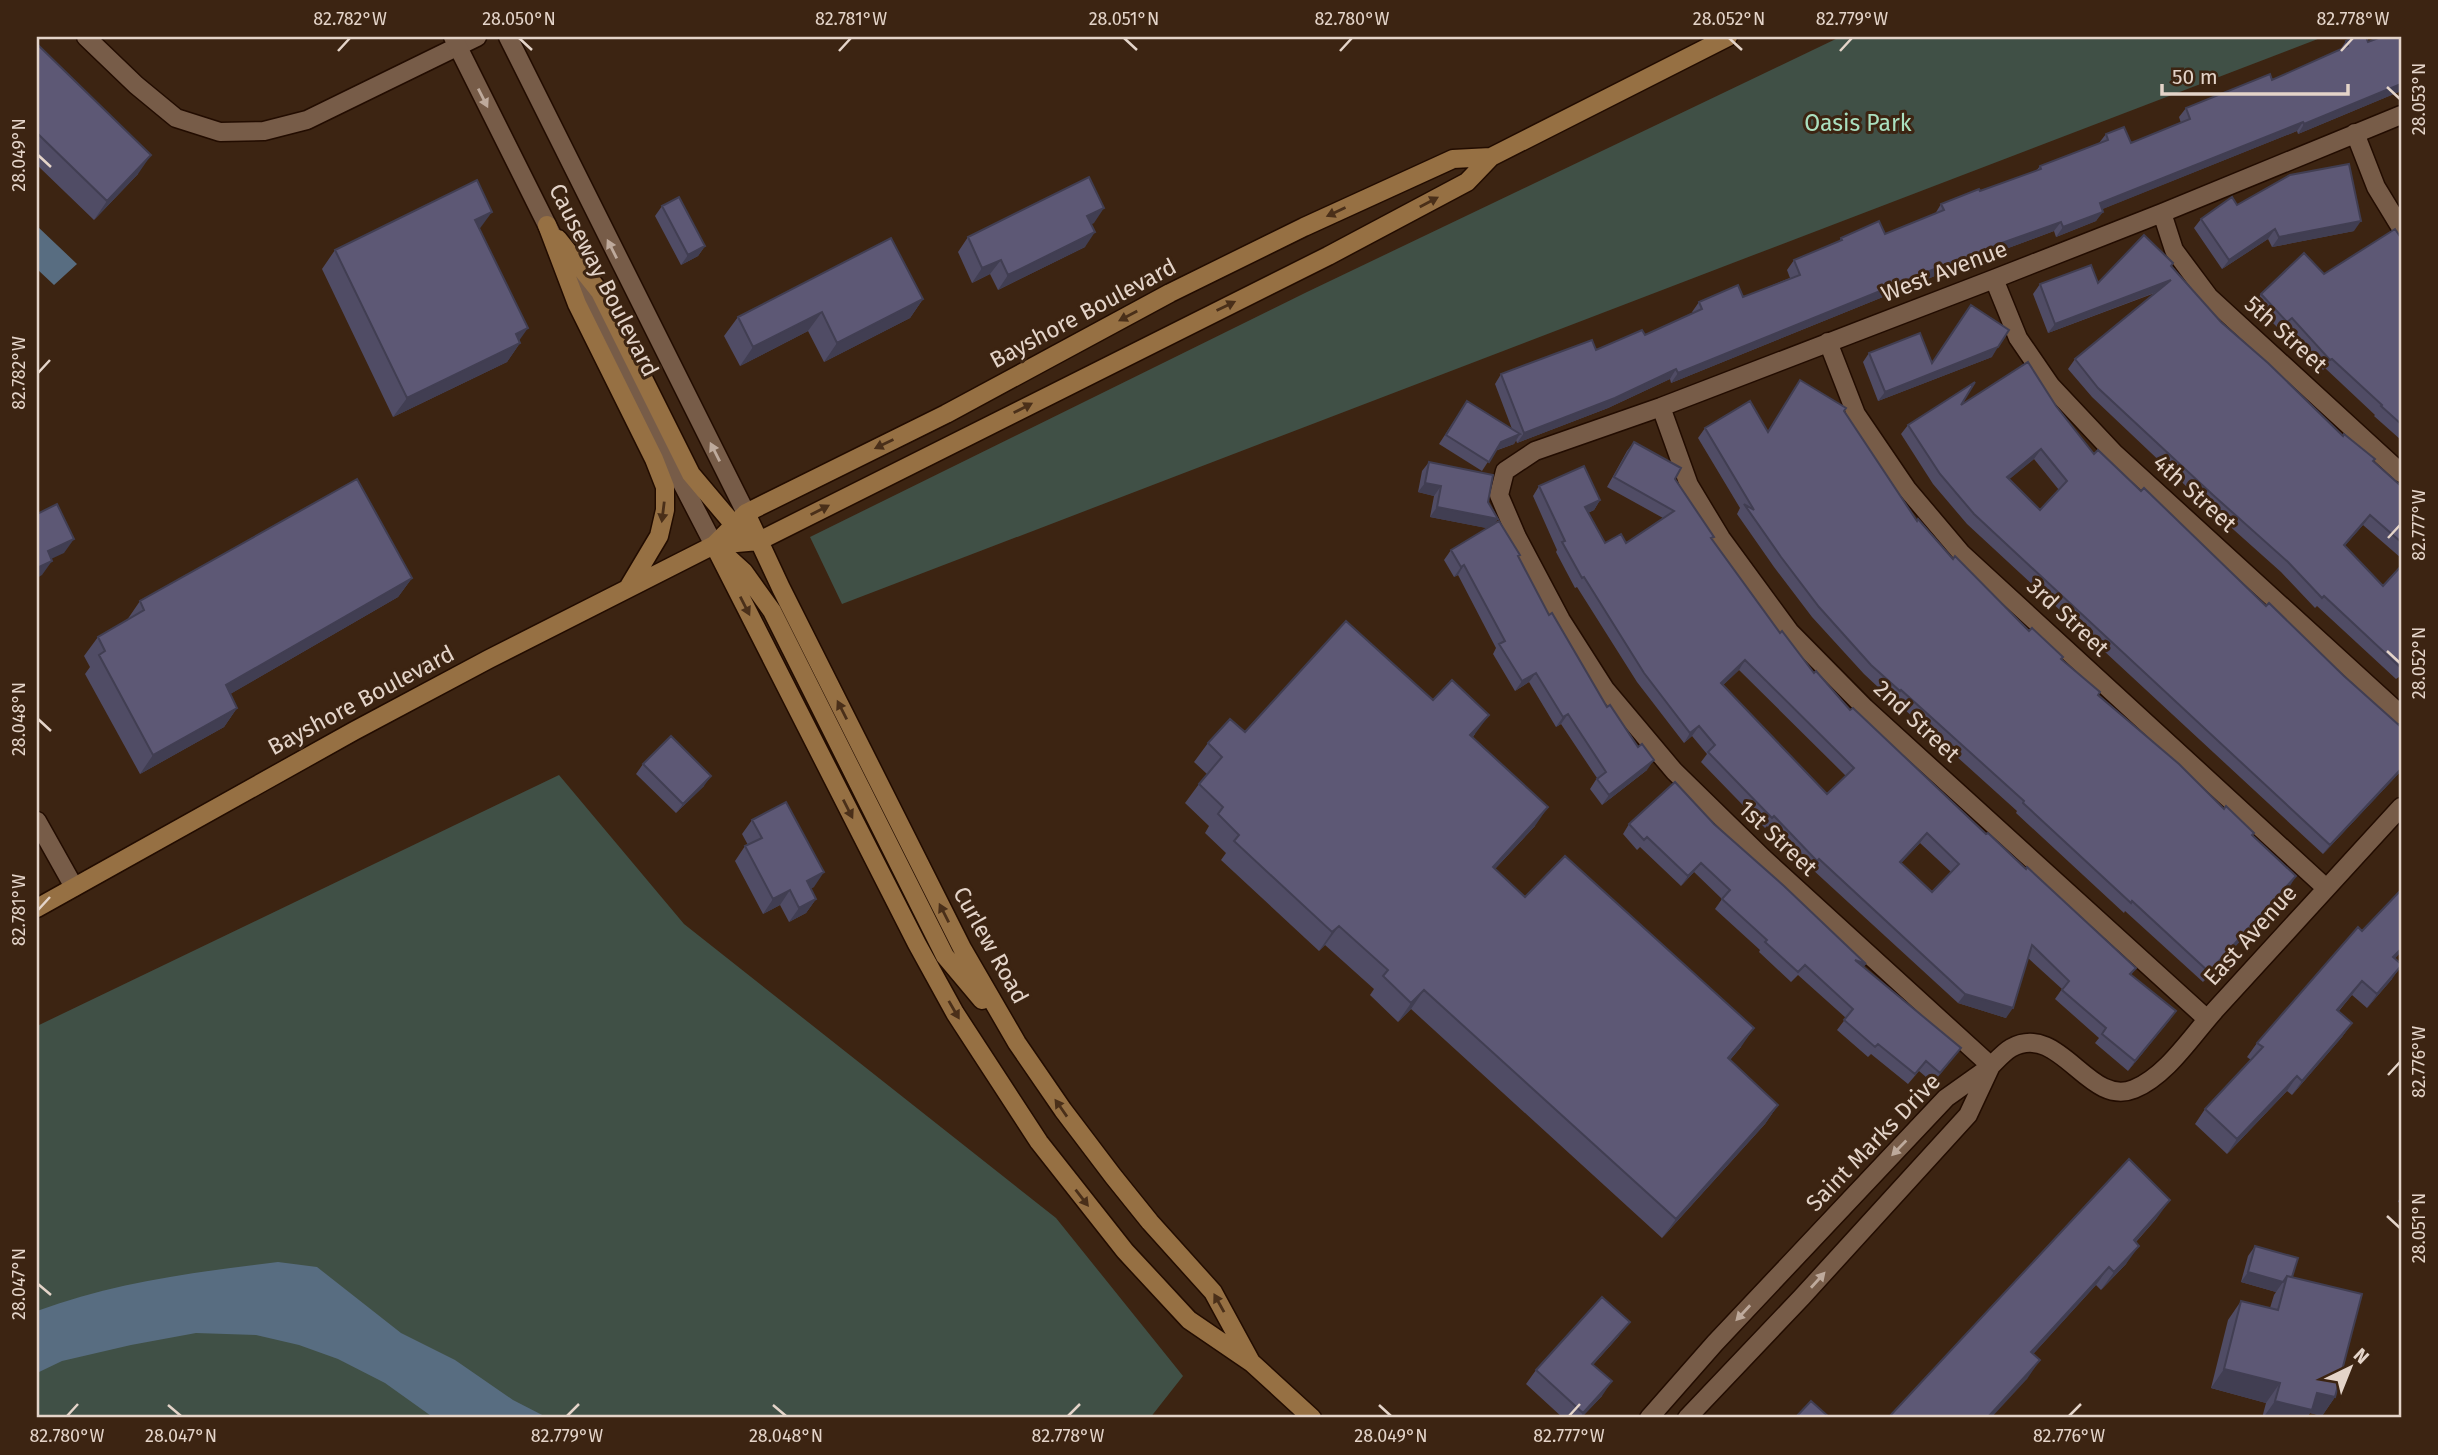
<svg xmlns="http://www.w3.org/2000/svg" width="2438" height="1455" font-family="'Fira Sans',sans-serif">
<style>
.green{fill:#405046}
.water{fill:#586d81}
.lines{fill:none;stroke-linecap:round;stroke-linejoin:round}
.minor-casing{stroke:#220c00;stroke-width:21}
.tertiary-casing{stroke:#220c00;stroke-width:21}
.secondary-casing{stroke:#220c00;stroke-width:21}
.minor{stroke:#775c48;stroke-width:18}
.tertiary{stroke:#775c48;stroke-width:18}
.secondary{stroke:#967043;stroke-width:18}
.wall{fill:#504c65;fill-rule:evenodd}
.shaded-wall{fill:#413e52}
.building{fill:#5d5875;stroke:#413e52;stroke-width:2;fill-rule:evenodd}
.oneway{fill:#beaa9c}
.oneway2{fill:#4a2f19}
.ticks{fill:none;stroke:#e4d4c9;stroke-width:2.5}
.labels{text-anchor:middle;stroke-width:6;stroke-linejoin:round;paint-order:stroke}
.park-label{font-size:23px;fill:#aae0c0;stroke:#3c2412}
.street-label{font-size:23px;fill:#e4d4c9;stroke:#3c2412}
.neatline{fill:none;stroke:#e4d4c9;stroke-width:2.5}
.ticks-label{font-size:18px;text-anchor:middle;fill:#e4d4c9}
</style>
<rect width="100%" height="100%" fill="#3c2412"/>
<path class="green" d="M1840,37H2323L842,604L810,537L1307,292Z
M559,775L684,924L1056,1218L1183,1376L1150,1418H37V1026Z"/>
<path class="water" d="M37,226L77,264L54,285L37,269Z
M278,1262L317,1267L401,1333L455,1360L513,1400L548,1418H434L385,1383L338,1359L299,1345L256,1335L196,1333L131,1345L62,1361L37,1373V1311C115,1282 196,1272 278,1262Z"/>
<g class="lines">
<defs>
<path id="minor" d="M86,37L136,85L176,118L220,132L264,131L307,120L477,37
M2401,115L2162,213L1994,279L1661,407L1535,451L1505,471L1499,495L1517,537L1561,620L1605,689L1674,771L1763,858L1991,1066C1997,1060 2004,1052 2011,1048C2060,1021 2088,1108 2134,1089C2167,1076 2193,1034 2217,1008C2278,941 2340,874 2401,807
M2355,133L2376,187L2401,228
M2162,213L2174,250L2209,297L2401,473
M1994,279L2018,338L2051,386L2114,453L2401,715
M1828,342L1856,414L1907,489L1962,554L2326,888
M1661,407L1689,485L1721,538L1790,632L1865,708L2207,1019
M37,821L74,887
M1649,1418L1715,1343L1946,1098L1991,1066
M1687,1418L1802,1297L1968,1115L1990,1068"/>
<path id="tertiary" d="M453,37L553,237
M508,37L746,513
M567,261L714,545"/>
<path id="secondary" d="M547,225L577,304L654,459L665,487V510L659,536L628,588
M558,239L600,292L691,474L734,525L741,530
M746,513L781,588L962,948L1017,1043L1063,1110L1113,1176L1150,1222L1213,1292L1250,1360
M714,545L759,541L1328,256L1467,182L1491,157L1728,37
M714,545L917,944L955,1013L1039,1142L1125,1251L1189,1320L1252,1363L1312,1418
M722,552L744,572L772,611L945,956L982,1000
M37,908L354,731L489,659L714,545L746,513L946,414L1170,293L1304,227L1453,159L1491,157"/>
</defs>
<use href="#minor" class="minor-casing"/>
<use href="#tertiary" class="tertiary-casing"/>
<use href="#secondary" class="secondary-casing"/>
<use href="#minor" class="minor"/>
<use href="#tertiary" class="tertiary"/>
<use href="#secondary" class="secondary"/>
</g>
<path class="wall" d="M2401,37V91L2298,134L2297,131L2102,209L2096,221L2056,237L2054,231L1992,254L1958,269L1957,267L1671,383L1670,379L1608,408L1517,443L1516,440L1514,444L1495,451L1482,471L1439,444L1467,401L1512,429L1495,384L1501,374L1596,350L1645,335L1693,313L1692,312L1699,302L1743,297L1790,278L1787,270L1794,260L1839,241L1841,238L1885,234L1935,214L1941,204L2036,171L2040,166L2099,143L2106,134L2131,143L2181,123L2179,117L2186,108L2272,80L2340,50L2346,41L2368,42Z
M37,44L138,174L94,220L37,165Z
M2237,205L2354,231L2272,247L2268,239L2222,269L2194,228L2201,219Z
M662,206L705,246L698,256L681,265L655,216Z
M1094,223L1091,224L1085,247L998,290L990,274L972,283L958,252L968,237Z
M479,229L520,343L507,362L393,417L322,269L335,250Z
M2401,238V440L2374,416L2375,415L2325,368L2323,370L2285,327L2281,331L2254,304L2261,294L2324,274Z
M2171,266L2221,322L2343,436L2401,486V558L2363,525L2344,546L2383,586L2401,566V679L2399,677L2396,679L2317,606L2315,608L2281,572L2206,505L2092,397L2068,369L2075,359L2155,293L2048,333L2033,294L2040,284L2098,283Z
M923,299L910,318L824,362L808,331L740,366L724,336L738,317Z
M1869,353L1932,363L1992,357L1878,401L1863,362Z
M1800,380L1844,411L1917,521L1953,559L2029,631L2062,659L2098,695L2252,835L2290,886L2203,982L2125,911L2124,913L2016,813L2017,811L1894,700L1893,701L1864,674L1812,617L1774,567L1737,514L1740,508L1698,438L1705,428L1768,431Z
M1961,405L2056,406L2094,454L2401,771L2323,854L1967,524L1933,484L1901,434L1908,425ZM2034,459L2059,490L2040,510L2009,479Z
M1634,442L1675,479L1712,539L1780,633L1814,673L1850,710L1986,834L2136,968L2131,975L2176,1011L2128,1071L2095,1043L2099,1038L2055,999L2062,989L2028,958L2006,1018L1958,1003L1812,869L1810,871L1767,826L1765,828L1701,762L1707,754L1692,736L1684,743L1637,682L1577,587L1575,588L1556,552L1557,550L1533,496L1539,486L1600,500L1594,510L1588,513L1605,543H1626L1663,518L1607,487L1627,451ZM1739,670L1846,776L1827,794L1723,685ZM1920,843L1951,872L1932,892L1901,863Z
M1429,462L1488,502L1498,519L1495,523L1518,557L1549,615L1647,770L1602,805L1590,789L1597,778L1561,724L1556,727L1529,682L1515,691L1493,654L1496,648L1458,575L1454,577L1444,560L1451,550L1487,528L1430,517L1434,496L1418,492L1422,471Z
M412,578L398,597L230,694L237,708L224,727L140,774L85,674L90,667L84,656L98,637L127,620L140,601Z
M1433,700L1475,734L1473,737L1535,826L1495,869L1525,897L1741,1047L1730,1060L1778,1105L1765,1124L1662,1238L1411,1009L1398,1022L1370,995L1374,989L1325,945L1319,951L1221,860L1226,853L1205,833L1209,826L1185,803L1199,784L1207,774L1194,762L1208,743L1245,732Z
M643,764L704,786L676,813L636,774Z
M752,820L814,887L810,888L816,899L806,913L789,922L780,905L763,914L735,861L745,846L748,845L742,834Z
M1629,824H1714L1864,968L1961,1048L1933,1083L1919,1071L1908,1084L1871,1054L1868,1057L1837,1030L1846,1018L1798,975L1791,982L1759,952L1760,950L1715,909L1722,899L1694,872L1681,886L1640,847L1637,850L1623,834Z
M2362,931L2395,959L2392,979L2367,1008L2352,995L2339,1011L2352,1023L2342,1037L2292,1095L2287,1091L2227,1154L2195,1124L2205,1109L2251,1060L2247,1057L2257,1043Z
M2401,1194V1203L2398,1202Z
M2157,1218L2136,1242L2126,1264L2101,1290L2096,1285L2033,1354L2027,1379L1888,1418Z
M2255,1246L2292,1277L2335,1397L2322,1416L2310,1413L2306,1418H2262L2266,1403L2211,1388L2228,1320L2241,1301L2270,1308L2274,1295L2276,1292L2241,1282L2248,1256Z
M1619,1336L1593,1365L1602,1396L1581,1418H1563L1526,1384L1536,1370Z"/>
<path class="shaded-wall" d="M2401,84V91L2298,134L2304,124Z
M2303,122L2297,131L2093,213L2100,203Z
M151,155L138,174L94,220L107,201Z
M1104,208L1094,223L1077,231L1087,216Z
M492,212L478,231L475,220Z
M2103,212L2096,221L2056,237L2063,227Z
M2361,221L2354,231L2272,247L2279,237Z
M2061,222L2054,231L1992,254L1958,269L1965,259L1999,244Z
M2275,229L2268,239L2222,269L2229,260Z
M1095,232L1085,247L998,290L1008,275Z
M705,246L698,256L681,265L688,255Z
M1964,257L1957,267L1671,383L1678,373Z
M1001,260L990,274L972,283L982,268Z
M2171,280L2164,289L2048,333L2055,324Z
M923,299L910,318L824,362L837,343Z
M822,312L808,331L740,366L753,347Z
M528,328L516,345L520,343L507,362L393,417L407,398Z
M1998,347L1992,357L1878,401L1885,392Z
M1676,369L1670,379L1608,408L1517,443L1524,433Z
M1520,434L1514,444L1494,451L1501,442Z
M2041,449L2034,459L2000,487L2007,477Z
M1425,483L1441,486L1434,496L1418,492Z
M1600,500L1594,510L1578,517L1585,507Z
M1437,507L1498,519L1491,529L1430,517Z
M2370,515L2363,525L2337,555L2344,545Z
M74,539L64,553L38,565L48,551Z
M52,561L42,575L37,578V568Z
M1464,565L1458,575L1454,577L1461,567Z
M412,578L398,597L213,704L226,685Z
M1745,660L1739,670L1715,693L1721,683Z
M1536,673L1529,682L1515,691L1522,681Z
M237,708L224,727L140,774L153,755Z
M1568,714L1561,724L1556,727L1563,717Z
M1489,715L1475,734L1457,754L1470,735Z
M1699,726L1692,736L1684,743L1690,733Z
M1654,760L1647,770L1602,805L1609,795Z
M2401,769V771L2323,854L2330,845Z
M711,776L704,786L676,813L683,804Z
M1548,807L1535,826L1479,886L1493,867Z
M1927,833L1920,843L1893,872L1900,862Z
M1701,863L1694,872L1681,886L1688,876Z
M824,872L814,887L797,896L807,881Z
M2296,876L2290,886L2203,982L2209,972Z
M790,890L780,905L763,914L773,899Z
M816,899L806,913L789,922L799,908Z
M1339,926L1325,945L1319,951L1332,932Z
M2401,949V952L2383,972L2393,957Z
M1855,960L1866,964L1860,973Z
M2401,966L2392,979L2367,1008L2377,994Z
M2362,981L2352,995L2327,1024L2337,1010Z
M1424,990L1411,1009L1398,1022L1411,1003Z
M1965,994L2013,1008L2006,1018L1958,1003Z
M2176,1011L2169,1021L2128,1071L2135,1061Z
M2352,1023L2342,1037L2292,1095L2302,1081Z
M1754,1028L1741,1047L1715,1077L1728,1058Z
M2297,1076L2287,1091L2227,1154L2237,1139Z
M1778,1105L1765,1124L1662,1238L1676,1219Z
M2170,1200L2157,1218L2121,1258L2134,1240Z
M2139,1246L2126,1264L2101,1290L2114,1272Z
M2109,1267L2096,1285L2018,1371L2031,1352Z
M2248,1272L2283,1282L2276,1292L2241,1282Z
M1630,1322L1619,1336L1581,1378L1592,1364Z
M2040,1360L2027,1379L1991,1418H1987Z
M2224,1369L2280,1383L2266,1403L2211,1388Z
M1612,1381L1602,1396L1581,1418H1579Z
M2317,1393L2335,1397L2322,1416L2310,1413L2306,1418H2263L2275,1401Z"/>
<path class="building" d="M2355,37H2366L2368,42L2381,37H2401V84L2304,124L2303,122L2100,203L2103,212L2063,227L2061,222L1999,244L1965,259L1964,257L1678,373L1676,369L1615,398L1524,433L1501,374L1592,340L1596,350L1642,330L1645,335L1702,309L1699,302L1738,285L1743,297L1800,275L1794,260L1842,240L1841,238L1879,221L1885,234L1944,210L1941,204L1979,189L1980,191L2041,169L2040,166L2108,140L2106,134L2124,127L2131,143L2190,119L2186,108L2270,74L2272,80L2348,46L2346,41Z
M37,44L151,155L107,201L37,133Z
M2349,164L2361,221L2279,237L2275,229L2229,260L2201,219L2232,197L2237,205L2290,175Z
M1089,177L1104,208L1087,216L1095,232L1008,275L1001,260L982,268L968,237Z
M477,180L492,212L475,220L528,328L516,334L520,343L407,398L335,250Z
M679,197L705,246L688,255L662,206Z
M2395,229L2401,238V424L2381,406L2382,405L2332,359L2330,360L2292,318L2287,322L2261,294L2304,253L2324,274Z
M2144,235L2173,263L2171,266L2221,322L2268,363L2343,436L2344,434L2375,459L2373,461L2401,486V542L2370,515L2344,545L2383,586L2401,566V668L2324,596L2322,598L2288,562L2213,495L2098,388L2075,359L2171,280L2055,324L2040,284L2091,265L2098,283Z
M891,238L923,299L837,343L822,312L753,347L738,317Z
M1971,305L2009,330L1998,347L1885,392L1869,353L1920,333L1932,363Z
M2028,362L2056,406L2094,454L2098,450L2141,491L2144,488L2266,606L2269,603L2344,676L2401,727V769L2330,845L1974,514L1940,474L1908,425L1975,382L1961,405ZM2041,449L2067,481L2040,510L2007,477Z
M1800,380L1846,408L1844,411L1917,521L1918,519L1953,559L1955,556L2029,631L2032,628L2063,657L2061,659L2100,692L2098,695L2179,764L2224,809L2226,806L2254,833L2252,835L2296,876L2209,972L2132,901L2131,903L2023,803L2024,801L1901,690L1900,691L1871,665L1819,607L1781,557L1744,504L1754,510L1705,428L1750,401L1768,432Z
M1467,401L1520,434L1501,442L1489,462L1446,435Z
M1634,442L1681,468L1675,479L1714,537L1711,538L1780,633L1782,631L1814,673L1816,671L1850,710L1853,708L1986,834L1988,833L2026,869L2027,867L2136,968L2130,974L2176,1011L2135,1061L2102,1034L2106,1028L2062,990L2069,981L2032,945L2013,1008L1965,994L1819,859L1817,861L1774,816L1772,818L1708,752L1715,745L1699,726L1690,733L1644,673L1584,577L1582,578L1562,542L1565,541L1539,486L1584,466L1600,500L1585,507L1605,543L1621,534L1626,543L1674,511L1614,477ZM1745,660L1854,768L1827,794L1721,683ZM1927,833L1959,864L1932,892L1900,862Z
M1429,462L1493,475L1488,502L1498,519L1437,507L1441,486L1425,483Z
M357,479L412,578L226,685L237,708L153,755L99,655L105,651L98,637L144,610L140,601Z
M57,504L74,539L48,551L52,561L37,568V514Z
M1499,521L1520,555L1518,556L1549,615L1552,613L1607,707L1610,705L1638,747L1642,744L1654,760L1609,795L1597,779L1606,772L1568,714L1563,717L1536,673L1522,681L1499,644L1505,641L1464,565L1461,567L1451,550Z
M1346,621L1433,700L1452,680L1489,715L1470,735L1548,807L1493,867L1525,897L1565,856L1754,1028L1728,1058L1778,1105L1676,1219L1424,990L1411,1003L1383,976L1388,970L1339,926L1332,932L1234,841L1239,835L1218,814L1223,807L1199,784L1222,757L1208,743L1230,719L1245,732Z
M671,736L711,776L683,804L643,764Z
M1675,782L1714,824L1784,886L1866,964L1855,960L1961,1048L1940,1073L1926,1061L1915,1074L1878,1044L1875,1047L1844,1020L1853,1009L1805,965L1798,972L1765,942L1767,940L1722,899L1730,890L1701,863L1688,876L1647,837L1644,840L1629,824Z
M786,802L824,872L807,881L816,899L799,908L790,890L773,899L745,846L762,838L752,820Z
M2401,890V949L2393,957L2401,964V966L2377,994L2362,981L2337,1010L2352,1023L2302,1081L2297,1076L2237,1139L2205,1109L2263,1047L2257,1043L2358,927L2362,931Z
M2129,1159L2170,1200L2134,1240L2139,1246L2114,1272L2109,1267L2031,1352L2040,1360L1988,1417L1989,1418H1888Z
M2255,1246L2298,1258L2292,1277L2287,1276L2283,1282L2248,1272Z
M2287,1276L2362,1294L2335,1397L2317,1393L2312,1410L2275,1401L2280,1383L2224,1369L2241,1301L2278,1310Z
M1602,1297L1630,1322L1592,1364L1612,1381L1583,1413L1536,1370Z
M1811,1401L1830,1418H1795Z"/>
<defs><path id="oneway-solid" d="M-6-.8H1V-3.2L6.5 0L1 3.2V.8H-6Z" transform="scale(1.75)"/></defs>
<g class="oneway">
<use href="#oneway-solid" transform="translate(483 98) rotate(63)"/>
<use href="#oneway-solid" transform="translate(612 249) rotate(-117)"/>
<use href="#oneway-solid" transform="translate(715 452) rotate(-117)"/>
<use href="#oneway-solid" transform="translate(1899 1148) rotate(134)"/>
<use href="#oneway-solid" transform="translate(1818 1280) rotate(-48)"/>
<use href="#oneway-solid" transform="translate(1743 1313) rotate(133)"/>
</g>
<g class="oneway2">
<use href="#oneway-solid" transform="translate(1429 202) rotate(-28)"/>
<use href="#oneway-solid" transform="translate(1336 212) rotate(155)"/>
<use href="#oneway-solid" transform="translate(1226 306) rotate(-26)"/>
<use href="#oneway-solid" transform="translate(1128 316) rotate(152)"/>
<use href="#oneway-solid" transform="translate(1023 408) rotate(-27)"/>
<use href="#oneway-solid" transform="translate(884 444) rotate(154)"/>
<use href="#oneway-solid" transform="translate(820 510) rotate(-27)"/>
<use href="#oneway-solid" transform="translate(663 512) rotate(97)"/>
<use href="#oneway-solid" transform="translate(745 606) rotate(63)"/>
<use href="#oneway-solid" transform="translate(842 710) rotate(-117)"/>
<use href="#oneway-solid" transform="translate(848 809) rotate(63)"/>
<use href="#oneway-solid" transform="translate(944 913) rotate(-117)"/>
<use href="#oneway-solid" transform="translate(954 1010) rotate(60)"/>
<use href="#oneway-solid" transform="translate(1061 1108) rotate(-125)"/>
<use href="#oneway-solid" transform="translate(1082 1198) rotate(52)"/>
<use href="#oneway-solid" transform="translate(1219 1303) rotate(-119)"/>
</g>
<path class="ticks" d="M519,38L532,50M1124,38L1137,50M1729,38L1742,50M338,51L350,38M839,51L851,38M1340,51L1352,38M1840,51L1852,38M2341,51L2353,38M2387,87L2400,99M38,155L51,167M38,373L50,360M2388,538L2400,525M2387,651L2400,663M38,719L51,731M38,910L50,897M2388,1075L2400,1062M2387,1216L2400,1228M38,1284L51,1295M168,1405L181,1416M773,1405L786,1416M1379,1405L1391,1416M67,1416L78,1404M567,1416L579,1404M1068,1416L1080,1404M1569,1416L1580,1404M2069,1416L2081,1404"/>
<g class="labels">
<g class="park-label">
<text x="1858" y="131">Oasis Park</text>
</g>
<g class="street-label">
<text transform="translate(1944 271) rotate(-21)" y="8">West Avenue</text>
<text transform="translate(604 280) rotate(63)" y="8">Causeway Boulevard</text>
<text transform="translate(1083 313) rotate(-28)" y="8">Bayshore Boulevard</text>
<text transform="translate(2286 334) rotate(42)" y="8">5th Street</text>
<text transform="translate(2195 493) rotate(42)" y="8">4th Street</text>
<text transform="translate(2068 617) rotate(43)" y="8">3rd Street</text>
<text transform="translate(361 700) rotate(-28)" y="8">Bayshore Boulevard</text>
<text transform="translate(1917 721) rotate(43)" y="8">2nd Street</text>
<text transform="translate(1778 838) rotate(43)" y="8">1st Street</text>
<text transform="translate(2250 935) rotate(-48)" y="8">East Avenue</text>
<text transform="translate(991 945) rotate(61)" y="8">Curlew Road</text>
<text transform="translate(1873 1142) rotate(-46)" y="8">Saint Marks Drive</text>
</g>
</g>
<rect width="2438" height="1455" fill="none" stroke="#3c2412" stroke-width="77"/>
<g transform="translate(2350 1368) rotate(43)" stroke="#3c2412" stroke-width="5" paint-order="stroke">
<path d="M0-5L12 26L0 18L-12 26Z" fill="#e4d4c9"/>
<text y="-10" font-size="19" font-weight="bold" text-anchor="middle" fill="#e4d4c9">N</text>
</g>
<path d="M2162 84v10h186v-10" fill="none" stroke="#e4d4c9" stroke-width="3.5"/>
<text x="2172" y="84" font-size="21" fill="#e4d4c9" stroke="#3c2412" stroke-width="5" paint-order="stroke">50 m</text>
<rect x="38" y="38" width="2362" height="1378" class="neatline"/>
<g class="ticks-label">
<text x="350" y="25">82.782°W</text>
<text x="519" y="25">28.050°N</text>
<text x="851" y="25">82.781°W</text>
<text x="1124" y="25">28.051°N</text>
<text x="1352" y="25">82.780°W</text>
<text x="1729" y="25">28.052°N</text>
<text x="1852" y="25">82.779°W</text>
<text x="2353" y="25">82.778°W</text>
<text transform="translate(2419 99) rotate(-90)" y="6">28.053°N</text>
<text transform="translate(19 155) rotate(-90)" y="6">28.049°N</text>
<text transform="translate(19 373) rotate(-90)" y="6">82.782°W</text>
<text transform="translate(2419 525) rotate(-90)" y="6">82.777°W</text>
<text transform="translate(2419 663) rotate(-90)" y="6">28.052°N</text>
<text transform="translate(19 719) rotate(-90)" y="6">28.048°N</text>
<text transform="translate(19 910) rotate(-90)" y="6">82.781°W</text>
<text transform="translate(2419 1062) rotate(-90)" y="6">82.776°W</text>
<text transform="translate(2419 1228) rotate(-90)" y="6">28.051°N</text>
<text transform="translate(19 1284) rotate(-90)" y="6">28.047°N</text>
<text x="67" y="1442">82.780°W</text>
<text x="181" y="1442">28.047°N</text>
<text x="567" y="1442">82.779°W</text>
<text x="786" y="1442">28.048°N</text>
<text x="1068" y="1442">82.778°W</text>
<text x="1391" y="1442">28.049°N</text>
<text x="1569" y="1442">82.777°W</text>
<text x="2069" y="1442">82.776°W</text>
</g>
</svg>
